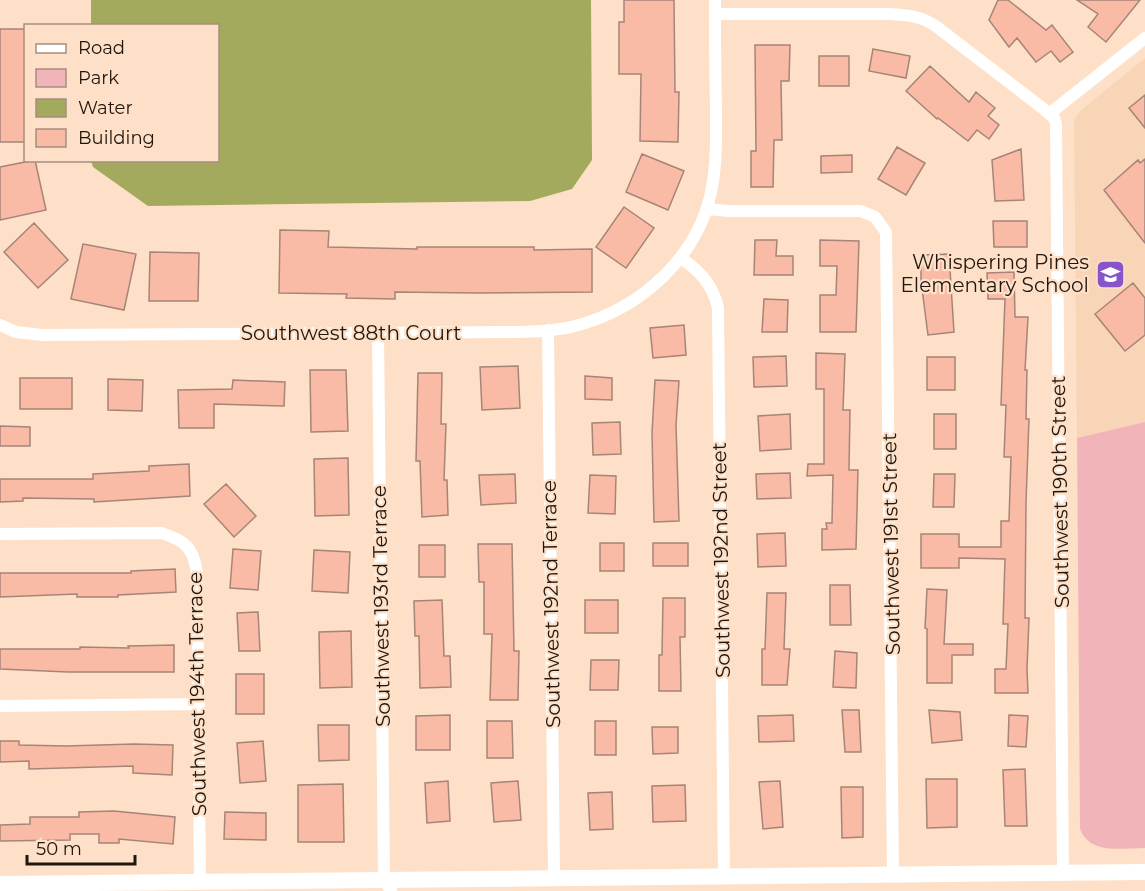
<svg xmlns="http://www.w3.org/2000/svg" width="1145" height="891" font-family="Montserrat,sans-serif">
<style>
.built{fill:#f8d5b6}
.green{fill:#f1b5b9}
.water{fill:#a3aa5e}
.building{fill:#fabba6;stroke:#a78478;stroke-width:1.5}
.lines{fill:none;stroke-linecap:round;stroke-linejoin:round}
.street{stroke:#fff;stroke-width:12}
.secondary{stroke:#fff;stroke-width:16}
.labels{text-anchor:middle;stroke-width:4.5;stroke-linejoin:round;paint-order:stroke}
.poi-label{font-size:20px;fill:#20160d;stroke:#fde0c7;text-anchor:end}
.street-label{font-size:20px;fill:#20160d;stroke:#fde0c7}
</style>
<rect width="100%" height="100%" fill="#fde0c7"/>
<path class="built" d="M1145,58V422L1077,438L1074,120L1080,111Z"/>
<path class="green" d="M1145,422V848C1122,848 1090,855 1080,829L1077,438Z"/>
<path class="water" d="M91,0H591L592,160L572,189L530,201L148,206L93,167L91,161L218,160V26L91,25Z"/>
<path class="building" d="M624,0H674L675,92H679L678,142L640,141L641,74H619V22H624Z
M998,0H1008L1046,30L1052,25L1073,52L1060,62L1051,51L1036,62L1017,38L1009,47L989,20Z
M1077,0H1140L1106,42L1088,27L1098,14Z
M0,29H26V142H0Z
M755,45H790L789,81H781L782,140H774L773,187H751V151H756Z
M873,49L910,56L906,78L869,71Z
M819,56H849V86H819Z
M930,66L969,102L976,92L995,108L988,116L999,125L989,139L977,130L968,141L938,118L937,119L906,91Z
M1145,95V128L1129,108Z
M897,147L925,163L906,195L878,179Z
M1021,149L1024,200L995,201L992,160Z
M642,154L684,171L668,210L626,192Z
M852,155V172L821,173V156Z
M1145,159V243L1104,190L1138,160L1140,163Z
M35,160L46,210L0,220V167Z
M624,207L654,228L626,268L596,247Z
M993,221H1027V247H994Z
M34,223L68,260L38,288L4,252Z
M280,230L329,231L328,247L417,249V247H534V250L592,249V292L478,293L395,292V299L346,298L347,294L279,293Z
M755,240H777L776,256H793V275H754Z
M820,240L859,241L856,332H820V295H836L837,266H820Z
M83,244L136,254L124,310L71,299Z
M150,252L199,253L198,301H149Z
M949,254L954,332L928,335L921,281V255Z
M1014,272L1015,317H1028L1025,370H1027L1026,419H1029L1026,502L1025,618H1029L1027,669L1028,693H995V669H1006L1008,624H1003L1005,559L959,558V568H921V534H959V547H1001V521H1009L1011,457H1004L1006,405H1001L1005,299H988L987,273Z
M1133,283L1145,298V335L1125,351L1095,314Z
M764,299L788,300L787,332H762Z
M684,325L686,355L653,358L650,328Z
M816,353L845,354L843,410H850L849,470H858L856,549L822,550V529H827L826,523H832L833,475L807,476L808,464H824V389H816Z
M786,356L787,386L754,387L753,357Z
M927,357H955V390H927Z
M518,366L520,408L482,410L480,367Z
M310,370H346L348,431L311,432Z
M418,373H442L441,424H446L444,480H447L448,515L422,517L420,461H416Z
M585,376L612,378V400L585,399Z
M20,378H72V409H20Z
M108,379L143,380L142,411L108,410Z
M233,380L285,382L284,406L214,404V428H179L178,390L232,389Z
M655,380L679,381L676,425L679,521L654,522L652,433Z
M790,414L791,449L760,451L758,416Z
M934,414H956V449H934Z
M620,422L621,454L593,455L592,423Z
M0,426L30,427V446H0Z
M348,458L349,515L315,516L314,459Z
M189,464L190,496L94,502V499L23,498V501L0,502V479H93V474L149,471V466Z
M790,473L791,498L757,499L756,474Z
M515,474L516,503L481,505L479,475Z
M934,474H955L954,507H933Z
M590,475L616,476L615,514L588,513Z
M226,484L256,516L234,537L204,504Z
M785,533L786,566L758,567L757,534Z
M600,543H624V571H600Z
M653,543H688V566H653Z
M478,544H512L514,651H519L518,700H490L492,634H484V582H479Z
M419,545H445V577H419Z
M233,549L261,551L258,590L230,588Z
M314,550L350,552L348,593L312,591Z
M175,569L176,592L118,595V597H77V594L0,597V573H131V571Z
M830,585H850L851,625H830Z
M927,589L947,590L944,644H973V655H952V683H927V629L925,628Z
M767,593H786L784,649H790L787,685H762V649H765Z
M663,598H685V637H680L681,691H659V655H662Z
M442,600L444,656H450L451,687L420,688L419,636H415L414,601Z
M585,600H618V633H585Z
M258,612L260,651H239L237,613Z
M351,631L352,687L320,688L319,632Z
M174,645V672H68L0,669V649H80V647L129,648L128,646Z
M835,651L857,653L856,688L833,687Z
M591,660H619L618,690H590Z
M236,674H264V714H236Z
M842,710H859L861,752H845Z
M929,710L960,712L962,740L932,743Z
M450,715V750H416V716Z
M793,715L794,741L759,742L758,716Z
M1009,715L1028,716L1026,747L1008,746Z
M487,721H512L513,758H487Z
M595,721H616V755H595Z
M318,725H349V760L319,761Z
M652,727H678V753L653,754Z
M0,741H19V745L66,746L134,744L173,745L172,775L133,773V766L29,769V761L0,762Z
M263,741L266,781L240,783L237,743Z
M1025,769L1027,826H1005L1003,770Z
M926,779H957V827L927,828Z
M448,781L450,821L427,823L425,783Z
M518,781L521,820L494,822L491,783Z
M780,781L783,827L763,829L759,782Z
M343,784L344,842H298V785Z
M685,785L686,821L653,822L652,786Z
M841,787H863V837L842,838Z
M612,792L613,829L590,830L588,793Z
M114,811L175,817L173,844L119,839V843H99V834H70V840L0,841V825L30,824V817H79V812Z
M225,812L266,813V840L224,839Z"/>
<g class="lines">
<path class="street" d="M715,14H889C907,15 922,16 937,27L1045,110L1054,118L1056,124L1063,872
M1049,114L1145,38
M707,209L729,211H861L875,217L886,232L893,875
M681,258C700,271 713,285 718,308L724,877
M0,325L16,332L42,335L521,332C539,331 558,331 575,326C641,309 700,256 712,187C717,160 716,133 716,105C715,70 715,35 715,0
M548,330L554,878
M378,333L384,879L391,891
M0,534L161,533C185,540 194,548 197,574L200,882
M0,706L199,704"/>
<path class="secondary" d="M0,884L1145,872"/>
</g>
<defs>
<symbol id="school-square" viewBox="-11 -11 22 22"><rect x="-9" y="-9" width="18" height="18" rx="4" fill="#8754cc" stroke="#fde0c7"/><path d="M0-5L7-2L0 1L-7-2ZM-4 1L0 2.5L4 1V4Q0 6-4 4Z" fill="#fff"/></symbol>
</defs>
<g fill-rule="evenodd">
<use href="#school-square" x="1094" y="258" width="33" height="33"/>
</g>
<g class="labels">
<g class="poi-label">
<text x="1089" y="269">Whispering Pines<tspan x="1089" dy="23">Elementary School</tspan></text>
</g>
<g class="street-label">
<text x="351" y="340">Southwest 88th Court</text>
<text transform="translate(1060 492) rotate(-91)" y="7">Southwest 190th Street</text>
<text transform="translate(891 544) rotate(-91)" y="7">Southwest 191st Street</text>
<text transform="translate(721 560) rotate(-91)" y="7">Southwest 192nd Street</text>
<text transform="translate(551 604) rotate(-91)" y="7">Southwest 192nd Terrace</text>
<text transform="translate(381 606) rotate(-91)" y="7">Southwest 193rd Terrace</text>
<text transform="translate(197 694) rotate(-91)" y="7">Southwest 194th Terrace</text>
</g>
</g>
<rect x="24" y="24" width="195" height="138" fill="#fde0c7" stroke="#a58f7d" stroke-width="1.5"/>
<rect x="36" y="44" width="30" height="9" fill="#ffffff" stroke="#a58f7d" stroke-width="1.5"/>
<text x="78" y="54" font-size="18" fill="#20160d">Road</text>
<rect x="36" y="69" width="30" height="18" fill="#f1b5b9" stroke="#a58f7d" stroke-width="1.5"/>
<text x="78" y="84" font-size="18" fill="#20160d">Park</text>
<rect x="36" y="99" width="30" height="18" fill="#a3aa5e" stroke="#a58f7d" stroke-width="1.5"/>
<text x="78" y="114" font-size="18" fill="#20160d">Water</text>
<rect x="36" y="129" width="30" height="18" fill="#fabba6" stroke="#a58f7d" stroke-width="1.5"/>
<text x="78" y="144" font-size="18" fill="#20160d">Building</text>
<path d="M27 855v9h108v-9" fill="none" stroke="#20160d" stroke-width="3"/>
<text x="36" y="855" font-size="18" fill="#20160d" stroke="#fde0c7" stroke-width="4.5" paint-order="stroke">50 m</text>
</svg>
